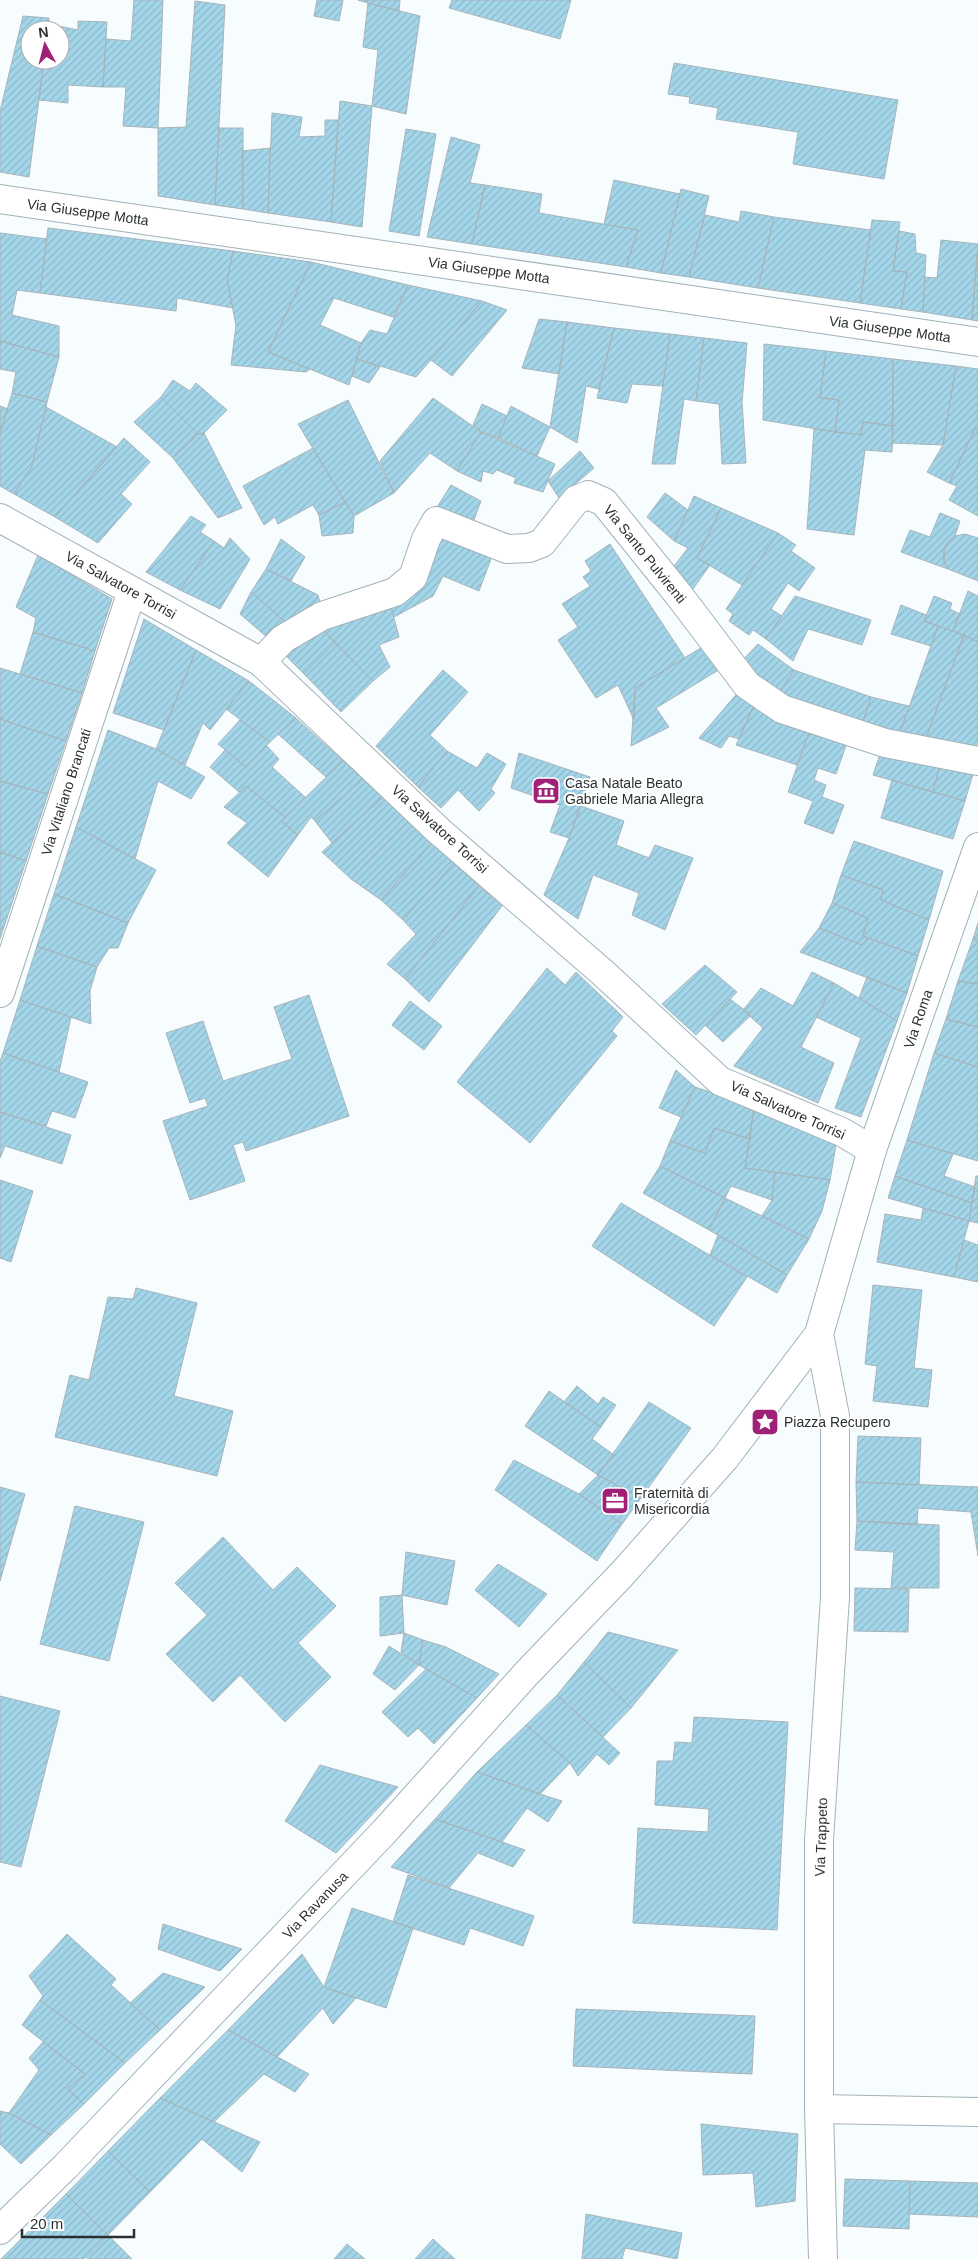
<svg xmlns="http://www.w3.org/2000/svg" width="978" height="2259" font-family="Helvetica,sans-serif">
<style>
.building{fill:url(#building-hatch);stroke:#a7b4ba}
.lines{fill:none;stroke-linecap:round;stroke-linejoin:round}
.minor-casing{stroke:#a3b1b7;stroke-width:30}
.tertiary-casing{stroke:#a3b1b7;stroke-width:30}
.minor{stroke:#fff;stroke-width:28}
.tertiary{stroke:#fff;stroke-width:28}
.labels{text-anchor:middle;stroke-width:4;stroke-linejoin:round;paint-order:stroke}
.street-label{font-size:14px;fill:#2b3032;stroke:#fff}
.poi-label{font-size:14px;fill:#2b3032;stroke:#fff;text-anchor:start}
</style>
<defs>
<pattern id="building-hatch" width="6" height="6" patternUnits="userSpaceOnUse" patternTransform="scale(1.25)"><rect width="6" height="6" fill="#a4d6ea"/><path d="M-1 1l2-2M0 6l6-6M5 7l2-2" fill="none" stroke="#8db8c9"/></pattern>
</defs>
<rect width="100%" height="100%" fill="#f7fdff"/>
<path class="building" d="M134,0H163L158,128L123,126L126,87H103L106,39L131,41Z
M317,0H343L339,21L314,16Z
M358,0H400L399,11L368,3Z
M452,0H571L560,39L449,8Z
M195,1L225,5L215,205L158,196V128L186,127Z
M368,3L420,16L406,114L372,106L378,50L363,47Z
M23,16L49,18L48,30H30V60H44L29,177L0,172V111Z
M78,21L107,22L103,87L68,85V103L39,100L44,60H60V30H48V24L78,30Z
M674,63L898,100L884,179L793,164L798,132L716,119L718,108L689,103L690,97L668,94Z
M340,101L372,106L362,227L331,222Z
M272,113L302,117L299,137L325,136V120H338L331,222L268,213Z
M219,128H243V209L215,205Z
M406,129L436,134L419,236L389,231Z
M451,137L480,145L470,183L485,185L472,244L427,237Z
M270,148L268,213L243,209L242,151Z
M614,180L680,194L661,273L626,267L638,230L604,224Z
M485,185L542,194L539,213L638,230L626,267L472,244Z
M681,189L709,196L689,277L661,273Z
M741,211L774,217L758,288L689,277L705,215L739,222Z
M774,217L871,230L860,303L758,288Z
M872,220L900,222L893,271L907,272L901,309L860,303Z
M48,228L233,251L227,281L233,308L177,298L176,311L40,293Z
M899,231L915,234L916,253L926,255L923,312L901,309L907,272L893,271Z
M0,233L47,239L40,293L17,290L12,315L59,326V357L0,341Z
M941,240L978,244L972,320L923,312L925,277L937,278Z
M978,244V321L972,320Z
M233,251L311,262L268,352L310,369L306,372L231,365L236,325L227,281Z
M311,262L408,285L393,317L334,298L320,325L361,343L349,385L268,352Z
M408,285L482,301L416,377L357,359L361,343L370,330L387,334Z
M482,301L507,310L452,376L431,360Z
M539,319L567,322L559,374L522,368Z
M567,322L614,328L599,389L586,386L577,443L550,427Z
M614,328L670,334L663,386L632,384L627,403L597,398Z
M670,334L704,338L696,401L684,399L675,464H652Z
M704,338L747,343L742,402L746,463L722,464L719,404L696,401Z
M0,341L59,357L47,402L12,393L16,372L0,369Z
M764,344L826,351L820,398L839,400L835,432L763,420Z
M826,351L893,359V426L863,422L861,435L835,432L839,400L820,398Z
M357,359L380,367L369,383L352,376Z
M893,359L956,366L943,445L892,443Z
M956,366L978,369V429H975L949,483L927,472L943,445Z
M173,380L190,391L196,383L227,410L204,433L198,434L161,397Z
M12,393L47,402L32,466L14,494L0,486V433Z
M161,397L198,434L173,458L134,422Z
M433,398L481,432L457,471L430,453L394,493L380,461Z
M348,400L394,493L354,516L298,424Z
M482,404L507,416L498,438L481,432L473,425Z
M0,406L8,409L0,433Z
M511,406L550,427L537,456L498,438Z
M46,407L117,447L55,517L14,494L32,466Z
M863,422L893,426L892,452L865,450L854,535L807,529L814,429L861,435Z
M975,429H978V516L949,500L957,486L949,483Z
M481,432L555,464L543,492L514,483L516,478L497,470L493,474L483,471L481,482L457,471Z
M204,433L242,508L218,518L173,458L198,434Z
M124,438L150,462L121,494L132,504L98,543L55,517Z
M313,448L345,502L319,515L313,505L278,524L275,517L264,525L243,486Z
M580,451L594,468L559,498L548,481Z
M451,485L481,501L471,528L434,512Z
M665,493L688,510L674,541L647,517Z
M694,496L721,508L697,558L710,565L688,596L671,570L688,548L674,541Z
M345,502L354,516L353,533L322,536L319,515Z
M721,508L778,533L742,585L697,558Z
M940,513L960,521L955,536L944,548V562L948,569L901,552L910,530L930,537Z
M191,516L206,525L200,532L214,541L180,590L146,572Z
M441,530L492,556L479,591L443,576L433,596L394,617L390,603Z
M778,533L796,545L791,551L815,568L799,591L788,583L771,609L782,616L766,639L753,630L749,635L729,621L733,614L726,609Z
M965,534L978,538V581L948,569L944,562V548L948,542L955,536Z
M230,538L250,559L220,609L180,590L214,541L224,548Z
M281,539L305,557L291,581L266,569Z
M610,544L685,658L635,688L634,720L618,685L596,698L558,640L578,627L562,604L590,586L583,577L591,571L585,561Z
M38,555L112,599L95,651L33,632L36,618L16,607Z
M266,569L318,595L321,607L289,625L251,592Z
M968,591L978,596V642L953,631Z
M251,592L289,625L268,638L240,614Z
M795,596L871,620L862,645L808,629L793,661L766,639Z
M934,596L952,603L950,609L960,614L953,631L924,621Z
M390,603L399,637L379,645L390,667L373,681L321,628Z
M901,605L926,615L924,621L938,626L931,646L891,634Z
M144,619L196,650L164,730L113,713Z
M938,626L964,635L925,741L898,738Z
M321,628L335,643L304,674L284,654Z
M33,632L95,651L82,693L20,674Z
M964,635L978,642V753L925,741Z
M335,643L373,681L341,712L304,674Z
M758,644L794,670L780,692L740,663Z
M704,646L717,671L656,708L669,727L631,746L635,688Z
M196,650L249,681L210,730L203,723L185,765L156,749Z
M0,668L82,693L66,741L0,719Z
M443,670L468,692L430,735L447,751L418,787L376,746Z
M794,670L871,697L861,727L780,692Z
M249,681L296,718L270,742L226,709Z
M740,690L755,703L739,739L729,736L721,748L699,738Z
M871,697L909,706L898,738L861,727Z
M755,703L811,727L797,765L736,745Z
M296,718L343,761L326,777L278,734Z
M0,719L66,741L48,794L0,781Z
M240,720L270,742L246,767L218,744Z
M811,727L848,740L836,774L818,768L814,780L826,785L822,797L844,805L833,834L804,823L813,801L788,792Z
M108,730L156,749L205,777L191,799L158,781L135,859L76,827Z
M266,745L279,759L272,767L305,797L285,817L246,786L239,792L210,767L225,750L246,767Z
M447,751L477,768L487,753L506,764L491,789L495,793L479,811L458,790L441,808L418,787Z
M881,751L941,760L933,792L873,775Z
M519,753L590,777L569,838L550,832L560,805L511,788Z
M941,760L975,767L965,801L933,792Z
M343,761L363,779L315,821L311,817L298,835L281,821Z
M363,779L383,797L332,843L315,821Z
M892,780L965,801L953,839L881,818Z
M0,781L48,794L26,861L0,852Z
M246,786L285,817L281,821L298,835L268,877L227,843L247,823L224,807Z
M383,797L408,821L351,879L322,852Z
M581,806L624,821L616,845L649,858L655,845L693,858L665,930L632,915L639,893L593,875L578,919L544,895L569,838Z
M408,821L432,843L381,900L351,879Z
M76,827L156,870L128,923L54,894Z
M854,841L943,871L929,920L881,900L883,890L841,875Z
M432,843L454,863L403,920L381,900Z
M0,852L26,861L0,939Z
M454,863L479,886L405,979L387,964L416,934L403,920Z
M841,875L883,890L881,900L929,920L918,956L863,936L868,918L832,903Z
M479,886L502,906L429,1002L405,979Z
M54,894L128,923L118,948H109L97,967L37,946Z
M832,903L868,918L863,936L868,938L862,945L819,928Z
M978,923V941L973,939Z
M819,928L862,945L868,938L918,956L907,993L800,952Z
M973,939L978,941V984L958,981Z
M37,946L97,967L90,991L91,1024L20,1000Z
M705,965L737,992L696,1035L662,1004Z
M547,968L565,985L576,972L623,1017L612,1031L617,1036L530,1143L457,1082Z
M812,972L834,983L801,1047L834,1063L818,1103L734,1066L763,1028L743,1010L761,988L793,1006Z
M867,977L907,993L897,1021L859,998Z
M958,981L978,984V1027L946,1019Z
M834,983L897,1021L861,1117L835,1108L861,1038L816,1017Z
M309,995L349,1116L246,1151L243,1142L233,1145L245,1181L190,1200L163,1121L208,1106L205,1098L190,1103L166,1033L203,1021L223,1081L292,1059L274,1007Z
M730,999L751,1015L723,1042L705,1025Z
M20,1000L71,1017L59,1072L3,1053Z
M410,1001L442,1026L424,1050L392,1025Z
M946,1019L978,1027V1067L934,1053Z
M3,1053L88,1082L75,1118L52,1111L46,1126L0,1112V1061Z
M934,1053L978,1067V1161L907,1140Z
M676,1070L695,1087L681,1117L659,1108Z
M695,1087L754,1106L750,1139L714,1128L705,1153L670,1141Z
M754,1106L836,1145L830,1180L745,1168Z
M0,1112L71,1135L62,1164L5,1146L0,1158Z
M714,1128L750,1139L745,1168L775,1172L772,1200L731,1186L725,1198L660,1166L670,1141L705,1153Z
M907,1140L953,1154L944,1176L975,1187L972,1203L895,1176Z
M660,1166L725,1198L709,1230L643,1193Z
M775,1172L830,1180L822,1211L809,1239L762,1216L772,1200Z
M895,1176L972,1203L969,1221L888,1198Z
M976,1176H978V1223L969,1221Z
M0,1180L33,1191L11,1262L0,1258Z
M725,1198L809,1239L787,1275L709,1230Z
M621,1203L747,1277L714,1326L592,1246Z
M923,1208L969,1221L954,1277L877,1262L885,1214L921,1220Z
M718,1235L787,1275L777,1293L710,1255Z
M964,1240L978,1245V1282L954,1277Z
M873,1285L922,1290L914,1368L932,1370L928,1407L873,1401L877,1366L865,1364Z
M136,1288L197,1303L174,1396L233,1411L217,1476L55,1437L70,1375L89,1380L108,1297L133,1299Z
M577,1386L598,1404L603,1397L616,1405L601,1427L564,1402Z
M549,1391L601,1427L592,1439L614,1455L598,1475L525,1426Z
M649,1402L691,1428L641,1498L598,1475Z
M858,1436L921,1438L919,1485L856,1482Z
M514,1460L579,1494L622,1524L597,1561L495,1490Z
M598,1475L641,1498L622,1524L579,1494Z
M856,1482L978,1487V1556L971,1512L918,1508L917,1525L857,1521Z
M0,1487L25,1494L0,1581Z
M75,1506L144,1522L109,1661L40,1644Z
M857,1521L939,1525V1588H891L894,1552L855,1550Z
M223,1537L273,1590L297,1567L336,1606L298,1643L331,1677L285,1722L240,1675L213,1702L166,1654L207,1615L175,1583Z
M406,1552L455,1561L447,1605L402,1595Z
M498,1564L547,1594L519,1627L475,1590Z
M855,1588L909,1589L908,1632L854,1631Z
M402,1595L404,1633L380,1636V1597Z
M608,1632L678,1650L631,1708L584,1662Z
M404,1633L423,1640L419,1665L401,1652Z
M423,1640L446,1647L499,1674L477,1698L419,1665Z
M389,1646L419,1665L395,1690L373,1674Z
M584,1662L631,1708L603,1737L557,1695Z
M426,1669L477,1698L434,1744L418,1728L408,1737L382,1712Z
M557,1695L620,1753L609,1765L597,1754L578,1776L570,1763L526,1725Z
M0,1696L60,1711L21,1867L0,1862Z
M694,1717L788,1722L777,1930L633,1923L638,1828L708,1832L709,1809L655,1805L657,1761H673L675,1742L692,1743Z
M526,1725L570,1763L540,1794L477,1772Z
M320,1765L398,1787L336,1853L285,1821Z
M477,1772L540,1794L562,1801L548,1822L527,1808L502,1842L435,1819Z
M435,1819L502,1842L525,1850L513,1867L478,1853L449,1888L391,1867Z
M408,1875L534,1916L523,1946L470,1928L464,1945L393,1922Z
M352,1908L413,1928L386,2008L324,1987Z
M163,1924L242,1949L220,1971L158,1949Z
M67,1934L116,1979L111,1985L160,2030L125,2063L40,2000L43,1996L29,1976Z
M302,1954L324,1987L356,1998L333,2024L323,2008L277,2057L228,2030Z
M163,1973L205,1987L160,2030L130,2003Z
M40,2000L125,2063L84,2104L67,2089L85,2074L22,2025Z
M576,2009L755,2016L752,2074L573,2066Z
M228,2030L309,2074L295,2092L264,2074L214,2122L160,2098Z
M43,2042L85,2074L67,2089L84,2104L51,2135L9,2113L39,2070L29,2058Z
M160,2098L260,2142L242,2172L202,2139L150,2192L108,2151Z
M0,2111L9,2113L51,2135L21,2164L0,2144Z
M701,2124L798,2134L795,2201L756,2207L753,2173L703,2175Z
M108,2151L150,2192L108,2235L66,2194Z
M845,2179L910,2181L909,2229L843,2226Z
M910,2181L978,2183V2217L909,2214Z
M66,2194L108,2235L84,2259H1Z
M586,2214L682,2233L677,2259L625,2248L622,2259H582Z
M108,2235L132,2259H88L86,2257Z
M433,2239L455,2259H415Z
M347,2244L365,2259H334Z"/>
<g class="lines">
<defs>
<path id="minor" d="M0,199L978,342
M0,518L261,662L439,831L602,972L720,1081L842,1132L872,1150
M261,662L283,639L322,616L395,592L413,577L426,539L436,521L507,549L529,548L542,543L576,500L588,495L604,502L678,594L747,685L782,709L885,743L978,761
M0,993L132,591
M819,2109L978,2112"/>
<path id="tertiary" d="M819,1334L835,1416V1597L819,1840V2109L823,2259
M0,2230L65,2167L384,1832L527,1673L623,1573L725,1458L819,1334L872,1150L978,847"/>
</defs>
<use href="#minor" class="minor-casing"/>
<use href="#tertiary" class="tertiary-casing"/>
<use href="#minor" class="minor"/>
<use href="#tertiary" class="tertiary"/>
</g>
<defs>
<symbol id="museum-square" viewBox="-11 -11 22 22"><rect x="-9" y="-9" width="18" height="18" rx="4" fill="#9f2074" stroke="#fff"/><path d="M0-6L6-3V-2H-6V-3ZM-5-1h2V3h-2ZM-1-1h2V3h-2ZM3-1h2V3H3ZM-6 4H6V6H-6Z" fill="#fff"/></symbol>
<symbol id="sight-square" viewBox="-11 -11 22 22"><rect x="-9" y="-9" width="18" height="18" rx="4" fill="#9f2074" stroke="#fff"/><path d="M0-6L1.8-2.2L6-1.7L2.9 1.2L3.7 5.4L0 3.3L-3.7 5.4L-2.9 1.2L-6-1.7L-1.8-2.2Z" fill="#fff"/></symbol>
<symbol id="office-square" viewBox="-11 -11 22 22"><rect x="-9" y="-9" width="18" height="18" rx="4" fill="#9f2074" stroke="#fff"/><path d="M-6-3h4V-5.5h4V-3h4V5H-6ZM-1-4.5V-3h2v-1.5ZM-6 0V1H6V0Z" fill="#fff"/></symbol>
</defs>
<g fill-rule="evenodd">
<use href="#museum-square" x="530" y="775" width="32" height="32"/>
<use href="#sight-square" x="749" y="1406" width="32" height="32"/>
<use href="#office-square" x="599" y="1485" width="32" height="32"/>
</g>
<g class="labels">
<g class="street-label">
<text transform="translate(88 212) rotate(8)" y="5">Via Giuseppe Motta</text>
<text transform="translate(489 270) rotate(8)" y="5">Via Giuseppe Motta</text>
<text transform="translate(890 329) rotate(8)" y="5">Via Giuseppe Motta</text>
<text transform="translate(645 554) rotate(51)" y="5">Via Santo Pulvirenti</text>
<text transform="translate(121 585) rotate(29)" y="5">Via Salvatore Torrisi</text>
<text transform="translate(66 792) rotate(-72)" y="5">Via Vitaliano Brancati</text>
<text transform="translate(440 829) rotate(42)" y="5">Via Salvatore Torrisi</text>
<text transform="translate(918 1019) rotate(-71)" y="5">Via Roma</text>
<text transform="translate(788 1110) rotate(24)" y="5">Via Salvatore Torrisi</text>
<text transform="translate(821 1837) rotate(-88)" y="5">Via Trappeto</text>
<text transform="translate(315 1905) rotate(-46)" y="5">Via Ravanusa</text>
</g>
<g class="poi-label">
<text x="565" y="788">Casa Natale Beato<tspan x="565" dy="16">Gabriele Maria Allegra</tspan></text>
<text x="784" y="1427">Piazza Recupero</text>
<text x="634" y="1498">Fraternità di<tspan x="634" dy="16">Misericordia</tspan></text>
</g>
</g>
<g transform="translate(45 45) rotate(353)"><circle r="24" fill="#ffffff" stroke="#aaacad"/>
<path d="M0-4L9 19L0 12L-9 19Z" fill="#9f2074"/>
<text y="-8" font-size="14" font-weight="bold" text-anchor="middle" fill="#2b3032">N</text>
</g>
<path d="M22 2229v8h112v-8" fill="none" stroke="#2b3032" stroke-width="2.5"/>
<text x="30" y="2229" font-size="15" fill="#2b3032" stroke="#ffffff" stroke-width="4" paint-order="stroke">20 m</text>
</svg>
